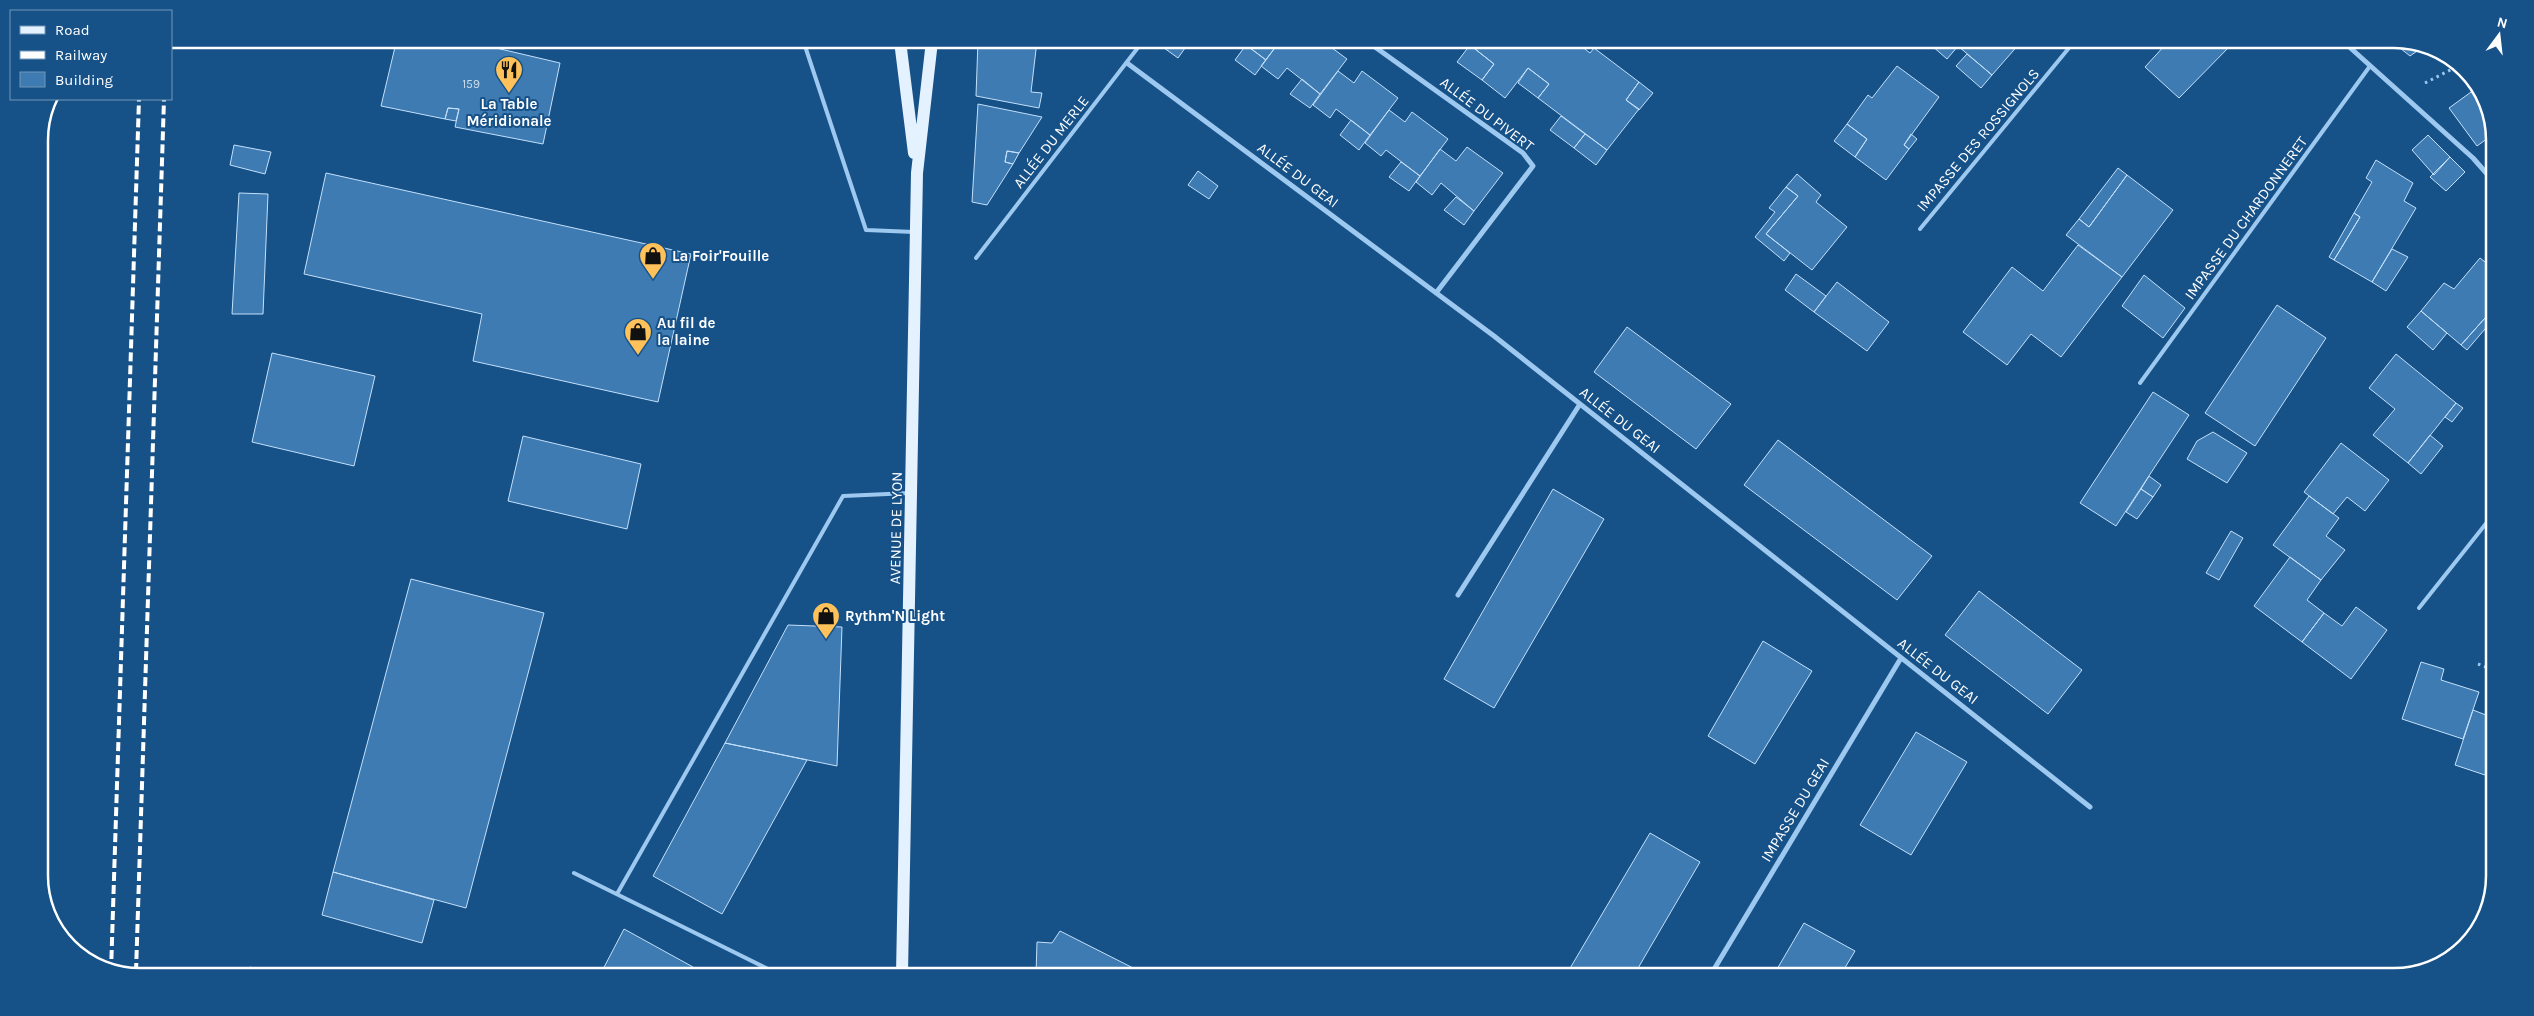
<svg xmlns="http://www.w3.org/2000/svg" width="2534" height="1016" font-family="Karla,sans-serif">
<style>
.building{fill:#3e7bb2;stroke:#c3e0fb}
.lines{fill:none;stroke-linecap:round;stroke-linejoin:round}
.path{stroke:#9dc8ef;stroke-width:3;stroke-dasharray:2.5 4;stroke-linecap:butt}
.lane{stroke:#9dc8ef;stroke-width:4}
.street{stroke:#9dc8ef;stroke-width:5}
.primary{stroke:#e4f1ff;stroke-width:12}
.rail{stroke:#fff;stroke-width:4;stroke-dasharray:9 4;stroke-linecap:butt}
.labels{text-anchor:middle;stroke-width:4;stroke-linejoin:round;paint-order:stroke}
.number-label{font-size:12px;fill:#cfdeec}
.poi-label{font-size:15px;font-weight:bold;fill:#fff;stroke:#165188;text-anchor:start}
.street-label{font-size:15px;fill:#fff;stroke:#165188}
.rim{fill:none;stroke:#fff;stroke-width:2.5}
</style>
<rect width="100%" height="100%" fill="#165188"/>
<path class="building" d="M362,39L462,40L560,63L543,144L455,127L459,109L448,108L445,119L381,106L395,47Z
M978,41H1037L1031,92L1042,93L1039,108L976,96Z
M1042,41H1061L1060,45Z
M1169,41H1190L1178,58L1164,48Z
M1241,41H1280L1266,60Z
M1280,41L1298,42L1302,44L1304,42H1324L1347,59L1320,94L1287,68L1278,79L1261,66Z
M1472,42H1576L1590,53L1594,48L1639,82L1626,100L1639,109L1607,150L1538,98L1549,84L1528,68L1505,98L1482,80L1494,64L1470,45Z
M1933,43H2020L1992,75L1958,46L1947,59L1931,45Z
M2166,44H2232L2179,98L2145,67Z
M2395,44H2427L2410,56Z
M1246,45L1266,60L1255,75L1235,60Z
M1470,45L1494,64L1482,80L1457,62Z
M1967,54L1992,75L1981,88L1956,66Z
M1897,66L1939,97L1904,145L1909,149L1886,180L1855,157L1867,139L1847,124L1868,95L1872,98Z
M1528,68L1549,84L1538,98L1518,83Z
M1338,71L1354,83L1362,71L1398,98L1370,135L1336,109L1330,118L1313,105Z
M1302,79L1320,94L1310,108L1290,94Z
M1639,82L1653,93L1639,110L1626,100Z
M2478,87L2495,133L2477,146L2449,108Z
M978,104L1042,117L1019,153L1007,151L1005,162L1013,164L987,205L972,202Z
M448,108L459,109L456,121L445,119Z
M1389,110L1405,122L1412,112L1448,139L1420,176L1386,150L1381,156L1365,143Z
M1561,116L1585,134L1574,148L1550,130Z
M1351,120L1370,135L1359,150L1340,135Z
M1847,124L1867,139L1855,157L1834,141Z
M1585,134L1607,150L1596,165L1574,148Z
M1911,134L1917,139L1909,149L1904,145Z
M2428,135L2450,157L2434,175L2412,150Z
M234,145L271,152L265,174L230,165Z
M1467,147L1503,173L1474,211L1441,183L1432,195L1416,182L1440,149L1456,161Z
M1007,151L1019,153L1013,164L1005,162Z
M2450,157L2465,172L2446,191L2430,177Z
M2376,160L2413,183L2404,201L2416,208L2372,282L2334,260L2360,217L2354,213L2372,182L2366,178Z
M1401,162L1420,176L1409,191L1389,177Z
M2118,168L2127,175L2089,227L2079,219Z
M1198,171L1218,186L1209,199L1188,185Z
M326,173L691,254L658,402L473,361L482,314L304,274Z
M1797,174L1821,195L1816,202L1847,227L1812,270L1766,234L1798,196L1786,187Z
M2127,175L2173,210L2122,277L2066,235L2079,219L2089,227Z
M1786,187L1798,196L1766,234L1790,253L1784,261L1755,237L1775,212L1769,208Z
M239,193L268,194L263,314H232Z
M1456,197L1474,211L1464,225L1444,210Z
M2354,213L2360,217L2334,260L2329,257Z
M2078,245L2122,277L2061,357L2031,334L2007,365L1963,332L2012,267L2043,291Z
M2392,249L2408,257L2386,291L2372,282Z
M2480,258L2494,269V324L2485,318L2461,345L2421,311L2444,283L2454,289Z
M1796,274L1826,296L1814,312L1785,290Z
M2144,275L2185,308L2163,338L2122,306Z
M1837,282L1889,322L1867,351L1814,312Z
M2277,305L2326,338L2255,446L2205,413Z
M2421,311L2447,333L2433,350L2407,327Z
M2485,318L2491,322L2467,350L2461,345Z
M1627,327L1731,404L1696,449L1594,372Z
M272,353L375,376L354,466L252,442Z
M2396,354L2456,403L2408,463L2373,435L2395,409L2369,388Z
M2153,392L2189,415L2116,526L2080,503Z
M2456,403L2463,408L2452,422L2445,417Z
M2213,432L2247,453L2227,483L2187,459L2197,441Z
M2430,435L2443,446L2421,474L2408,463Z
M523,436L641,464L627,529L508,501Z
M1778,440L1932,556L1897,600L1744,485Z
M2341,443L2389,480L2365,511L2347,497L2333,514L2304,492Z
M2149,476L2161,485L2153,497L2141,489Z
M1553,489L1604,519L1494,708L1444,679Z
M2141,489L2153,497L2137,519L2126,512Z
M2309,496L2339,518L2326,536L2345,550L2321,580L2273,545Z
M2231,531L2243,538L2219,580L2206,573Z
M2290,557L2321,580L2307,600L2324,613L2302,642L2254,606Z
M411,579L544,613L466,908L333,872Z
M1979,591L2082,670L2048,714L1945,635Z
M2356,607L2387,630L2351,679L2302,642L2324,613L2342,626Z
M788,625L842,627L837,766L725,743Z
M1763,641L1812,671L1755,764L1708,736Z
M2421,662L2444,669L2441,680L2479,692L2463,739L2402,719Z
M2473,710L2491,717V777L2455,765Z
M1916,732L1967,762L1911,855L1860,825Z
M725,743L807,760L722,914L653,876Z
M1650,833L1700,862L1634,975H1566Z
M333,872L434,900L422,943L322,915Z
M1804,923L1855,951L1840,976H1773Z
M624,929L693,967L690,973H601Z
M1060,931L1145,974H1036L1037,942L1052,943Z
M250,967L268,972H248Z"/>
<g class="lines">
<path class="path" d="M2425,83L2458,66
M2478,664L2491,669"/>
<path class="lane" d="M803,40L866,230L914,232
M1920,229L2073,43
M976,258L1143,41
M2140,383L2370,66
M2419,608L2492,516
M574,873L776,973
M617,894L843,496L910,493"/>
<path class="street" d="M1368,42L1523,153L1533,166L1436,293
M2346,44L2473,158L2495,183
M1127,63L1494,336L2090,807
M1458,595L1580,404
M1710,976L1901,658"/>
<path class="primary" d="M900,41L914,153
M902,974L917,173L932,41"/>
<path class="rail" d="M111,972L139,99
M136,972L164,99"/>
</g>
<defs>
<symbol id="restaurant-pin" viewBox="-11 -11 22 30"><path d="M0 17L-7.5 6A9.5 9.5 0 1 1 7.5 6Z" fill="#ffc25a" stroke="#165188"/><path d="M-5-6h1v4h1v-4h1v4h1v-4h1v5L-1.5 .5V6h-2V.5L-5-1ZM5-6V6H3V1.5H1.5Q1.5-4 5-6Z" fill="#111"/></symbol>
<symbol id="shop-pin" viewBox="-11 -11 22 30"><path d="M0 17L-7.5 6A9.5 9.5 0 1 1 7.5 6Z" fill="#ffc25a" stroke="#165188"/><path d="M-5-2.5h2.3a2.7 3.5 0 0 1 5.4 0H5L5.5 6h-11ZM-1.5-2.5h3a1.5 2.3 0 0 0-3 0Z" fill="#111"/></symbol>
</defs>
<g fill-rule="evenodd">
<use href="#restaurant-pin" x="493" y="54" width="32" height="43"/>
<use href="#shop-pin" x="637" y="240" width="32" height="43"/>
<use href="#shop-pin" x="622" y="316" width="32" height="43"/>
<use href="#shop-pin" x="810" y="600" width="32" height="43"/>
</g>
<g class="labels">
<g class="number-label">
<text x="471" y="88">159</text>
</g>
<g class="poi-label">
<text x="509" y="109" text-anchor="middle">La Table<tspan x="509" dy="17">Méridionale</tspan></text>
<text x="672" y="261">La Foir'Fouille</text>
<text x="657" y="328">Au fil de<tspan x="657" dy="17">la laine</tspan></text>
<text x="845" y="621">Rythm'N Light</text>
</g>
<g class="street-label">
<text transform="translate(1487 114) rotate(37)" y="5">ALLÉE DU PIVERT</text>
<text transform="translate(1978 140) rotate(-50)" y="5">IMPASSE DES ROSSIGNOLS</text>
<text transform="translate(1051 142) rotate(-52)" y="5">ALLÉE DU MERLE</text>
<text transform="translate(1298 175) rotate(37)" y="5">ALLÉE DU GEAI</text>
<text transform="translate(2246 218) rotate(-54)" y="5">IMPASSE DU CHARDONNERET</text>
<text transform="translate(1620 420) rotate(38)" y="5">ALLÉE DU GEAI</text>
<text transform="translate(896 528) rotate(-89)" y="5">AVENUE DE LYON</text>
<text transform="translate(1938 671) rotate(38)" y="5">ALLÉE DU GEAI</text>
<text transform="translate(1795 810) rotate(-59)" y="5">IMPASSE DU GEAI</text>
</g>
</g>
<path d="M0 0H2534V1016H0ZM140 48H2394A92 92 0 0 1 2486 140V876A92 92 0 0 1 2394 968H140A92 92 0 0 1 48 876V140A92 92 0 0 1 140 48Z" fill="#165188" fill-rule="evenodd"/>
<path class="rim" d="M140 48H2394A92 92 0 0 1 2486 140V876A92 92 0 0 1 2394 968H140A92 92 0 0 1 48 876V140A92 92 0 0 1 140 48Z"/>
<rect x="10" y="10" width="162" height="90" fill="#165188" stroke="#7397b8"/>
<rect x="20" y="26" width="25" height="8" fill="#e4f1ff" stroke="#7397b8"/>
<text x="55" y="35" font-size="15" fill="#ffffff">Road</text>
<rect x="20" y="51" width="25" height="8" fill="#ffffff" stroke="#7397b8"/>
<text x="55" y="60" font-size="15" fill="#ffffff">Railway</text>
<rect x="20" y="72" width="25" height="15" fill="#3e7bb2" stroke="#7397b8"/>
<text x="55" y="85" font-size="15" fill="#ffffff">Building</text>
<g transform="translate(2499 35) rotate(15)" stroke="#165188" stroke-width="4" paint-order="stroke">
<path d="M0-4L9 19L0 12L-9 19Z" fill="#ffffff"/>
<text y="-8" font-size="14" font-weight="bold" text-anchor="middle" fill="#ffffff">N</text>
</g>
</svg>
